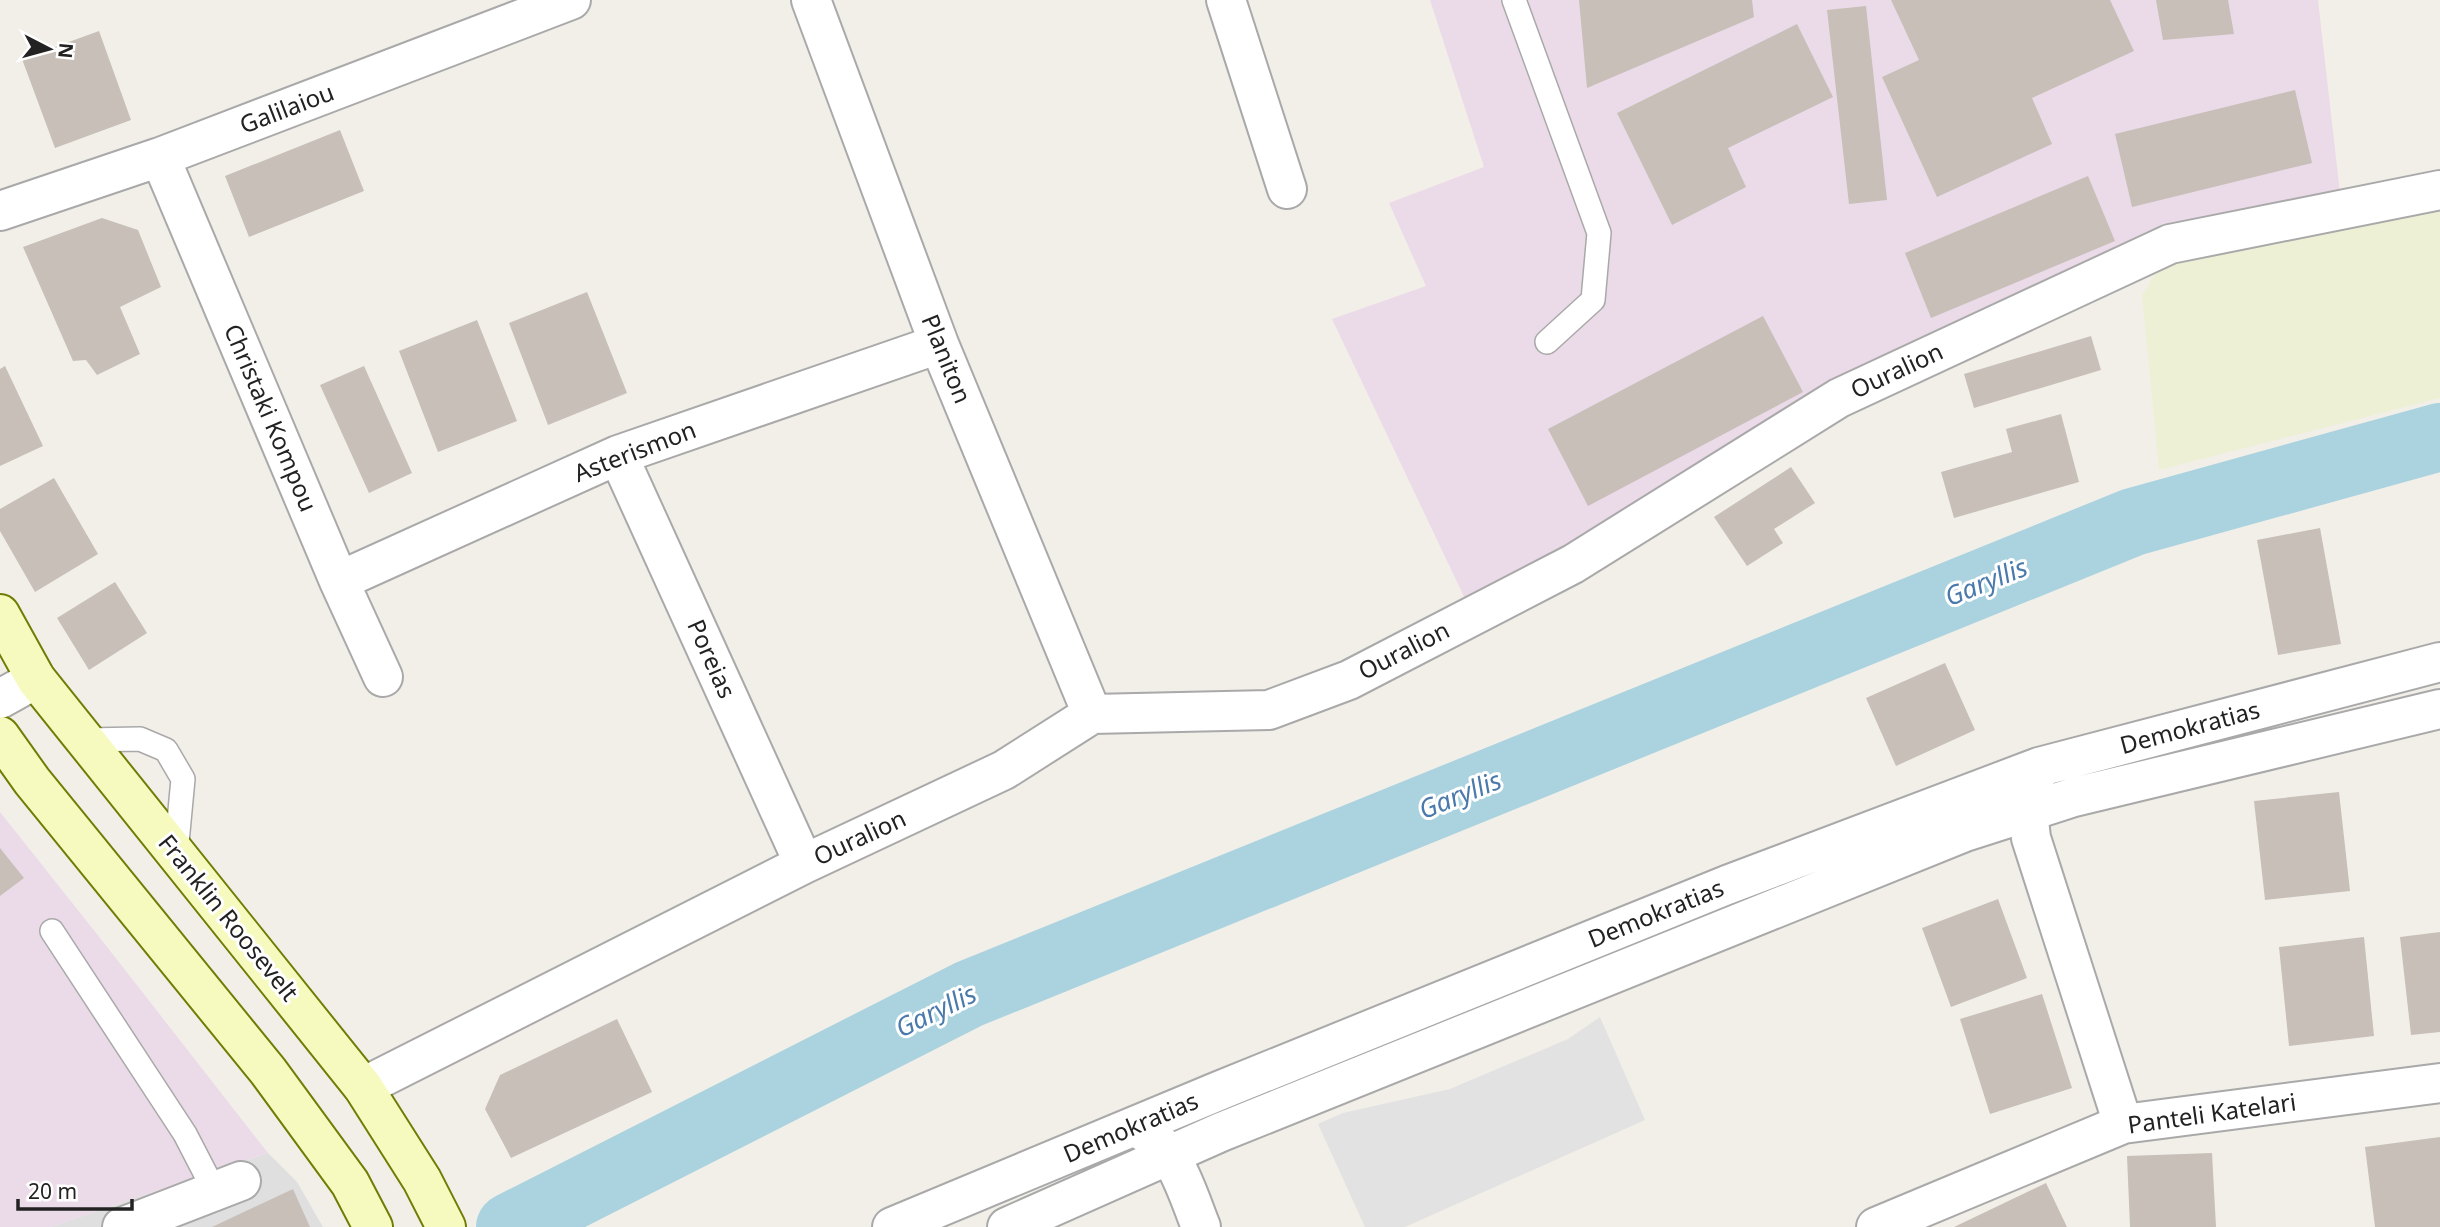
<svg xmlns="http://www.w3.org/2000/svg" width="2440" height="1227" font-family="'Noto Sans',sans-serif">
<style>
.residential{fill:#e0dfdf}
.industrial{fill:#ebdbe8}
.farmland{fill:#eef0d5}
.parking{fill:#e2e2e2}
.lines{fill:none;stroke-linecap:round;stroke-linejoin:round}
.river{stroke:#aad3df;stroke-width:68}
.building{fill:#c7bfb8}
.service-casing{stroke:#a9a9a9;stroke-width:26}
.minor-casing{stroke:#a9a9a9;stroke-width:42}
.tertiary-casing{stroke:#a9a9a9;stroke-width:42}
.secondary-casing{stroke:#707d05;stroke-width:42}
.service{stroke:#fff;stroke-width:23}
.minor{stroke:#fff;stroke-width:38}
.tertiary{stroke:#fff;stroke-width:38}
.secondary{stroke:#f7fabf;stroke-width:38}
.labels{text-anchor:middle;stroke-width:6;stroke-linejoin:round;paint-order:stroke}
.street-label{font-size:24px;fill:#222;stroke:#fff}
.water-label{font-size:26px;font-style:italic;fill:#4a7aab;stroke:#fff}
</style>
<rect width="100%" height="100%" fill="#f2efe9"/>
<path class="residential" d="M268,1153L297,1182L323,1227H50Z"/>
<path class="industrial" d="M1430,0H2318L2340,193L2155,228L1875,359L1467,603L1332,319L1426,286L1389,203L1484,167Z
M0,812L104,943L268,1153L50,1227H0Z"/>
<path class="farmland" d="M2440,201V398L2159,470L2142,295L2166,257Z"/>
<path class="parking" d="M1600,1017L1645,1120L1405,1227H1365L1318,1124L1343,1113L1450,1089L1568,1039Z"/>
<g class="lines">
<path class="river" d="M510,1227L969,994L2133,522L2440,437"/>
</g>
<path class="building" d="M1579,0H1752L1754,17L1587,88Z
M1891,0H2110L2134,51L2032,98L2052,144L1937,197L1882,77L1919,60Z
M2156,0H2228L2234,34L2163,40Z
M1866,6L1887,200L1849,204L1827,10Z
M1797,24L1833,97L1728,148L1746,187L1672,225L1617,113Z
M99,31L131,120L55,148L22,59Z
M2295,90L2312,163L2132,207L2115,134Z
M340,130L364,191L249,237L225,176Z
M2088,176L2115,241L1931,318L1905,253Z
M102,218L138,230L161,287L120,307L140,354L97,375L86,360L73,361L23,247Z
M587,292L627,393L548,425L509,323Z
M1763,316L1803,392L1588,506L1548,429Z
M477,320L517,421L438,452L399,351Z
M2091,336L2101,370L1974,408L1964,374Z
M5,366L43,446L0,466V369Z
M364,366L412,473L369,493L320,385Z
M2061,414L2079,482L1954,518L1941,472L2012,452L2006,429Z
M1791,467L1815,503L1774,529L1783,543L1747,566L1714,517Z
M54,478L98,554L35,592L0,531V509Z
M2320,528L2341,644L2278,655L2257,540Z
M115,582L147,633L89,670L57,618Z
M1945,663L1975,730L1896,766L1866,698Z
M2339,792L2350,891L2265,900L2254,801Z
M0,848L24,878L0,896Z
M1998,899L2027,978L1951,1007L1922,928Z
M2440,932V1032L2411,1035L2400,937Z
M2364,937L2374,1036L2289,1046L2279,947Z
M2042,994L2072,1088L1990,1114L1960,1019Z
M617,1019L652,1092L511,1158L485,1109L500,1075Z
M2440,1137V1227H2375L2365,1147Z
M2212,1153L2216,1227H2130L2127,1156Z
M2046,1183L2067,1227H1954Z
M293,1189L310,1227H212Z"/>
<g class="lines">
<defs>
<path id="service" d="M1514,0L1599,233L1593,300L1547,342
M86,740L140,739L166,750L183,779L176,853
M52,931L185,1134L215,1192"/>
<path id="minor" d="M811,0L939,344L1092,714
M1226,0L1287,189
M160,157L339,581L383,677
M0,211L160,157L571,0
M618,455L804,864
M339,581L618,455L939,344
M0,699L36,679
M2035,779L2028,811L2031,838L2123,1124
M363,1087L804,864L1004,770L1092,714L1269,710L1349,680L1573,564L1839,398L2170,244L2440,190
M1144,1132C1176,1149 1188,1195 1201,1227
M122,1227L241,1181
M1876,1227L2123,1124L2440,1083"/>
<path id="tertiary" d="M892,1227L1221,1090L1727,885L2039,767L2440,662
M1007,1227L1221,1132L1965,832L2074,797L2440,709"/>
<path id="secondary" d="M0,614L36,679L363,1087L422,1180L446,1227
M0,736L32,781L268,1071L350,1183L373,1227"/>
</defs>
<use href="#service" class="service-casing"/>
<use href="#minor" class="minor-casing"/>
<use href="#tertiary" class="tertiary-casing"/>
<use href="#secondary" class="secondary-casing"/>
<use href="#service" class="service"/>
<use href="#minor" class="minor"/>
<use href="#tertiary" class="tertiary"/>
<use href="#secondary" class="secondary"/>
</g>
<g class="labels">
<g class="street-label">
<text transform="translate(287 109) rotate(-21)" y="8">Galilaiou</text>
<text transform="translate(946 359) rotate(68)" y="8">Planiton</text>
<text transform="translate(1897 371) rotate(-25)" y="8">Ouralion</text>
<text transform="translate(270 418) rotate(67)" y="8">Christaki Kompou</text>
<text transform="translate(635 452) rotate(-21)" y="8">Asterismon</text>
<text transform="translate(1404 651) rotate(-27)" y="8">Ouralion</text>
<text transform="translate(711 659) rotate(66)" y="8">Poreias</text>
<text transform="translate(2190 728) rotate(-15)" y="8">Demokratias</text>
<text transform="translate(860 838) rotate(-25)" y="8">Ouralion</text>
<text transform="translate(1656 914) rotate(-22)" y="8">Demokratias</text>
<text transform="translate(228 918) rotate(51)" y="8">Franklin Roosevelt</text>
<text transform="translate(2212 1114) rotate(-8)" y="8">Panteli Katelari</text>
<text transform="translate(1131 1128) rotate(-23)" y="8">Demokratias</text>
</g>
<g class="water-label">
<text transform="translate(1986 582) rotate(-22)" y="9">Garyllis</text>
<text transform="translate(1460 795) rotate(-22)" y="9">Garyllis</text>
<text transform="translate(936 1011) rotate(-26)" y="9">Garyllis</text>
</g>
</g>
<g transform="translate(49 49) rotate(96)" stroke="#ffffff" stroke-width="5" paint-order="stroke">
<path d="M0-5L12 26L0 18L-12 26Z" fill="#222222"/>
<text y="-10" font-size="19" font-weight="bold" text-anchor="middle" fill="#222222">N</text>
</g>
<path d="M18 1199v10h114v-10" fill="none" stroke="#222222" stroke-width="3.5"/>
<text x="28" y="1199" font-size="21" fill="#222222" stroke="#ffffff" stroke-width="5" paint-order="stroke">20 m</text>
</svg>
